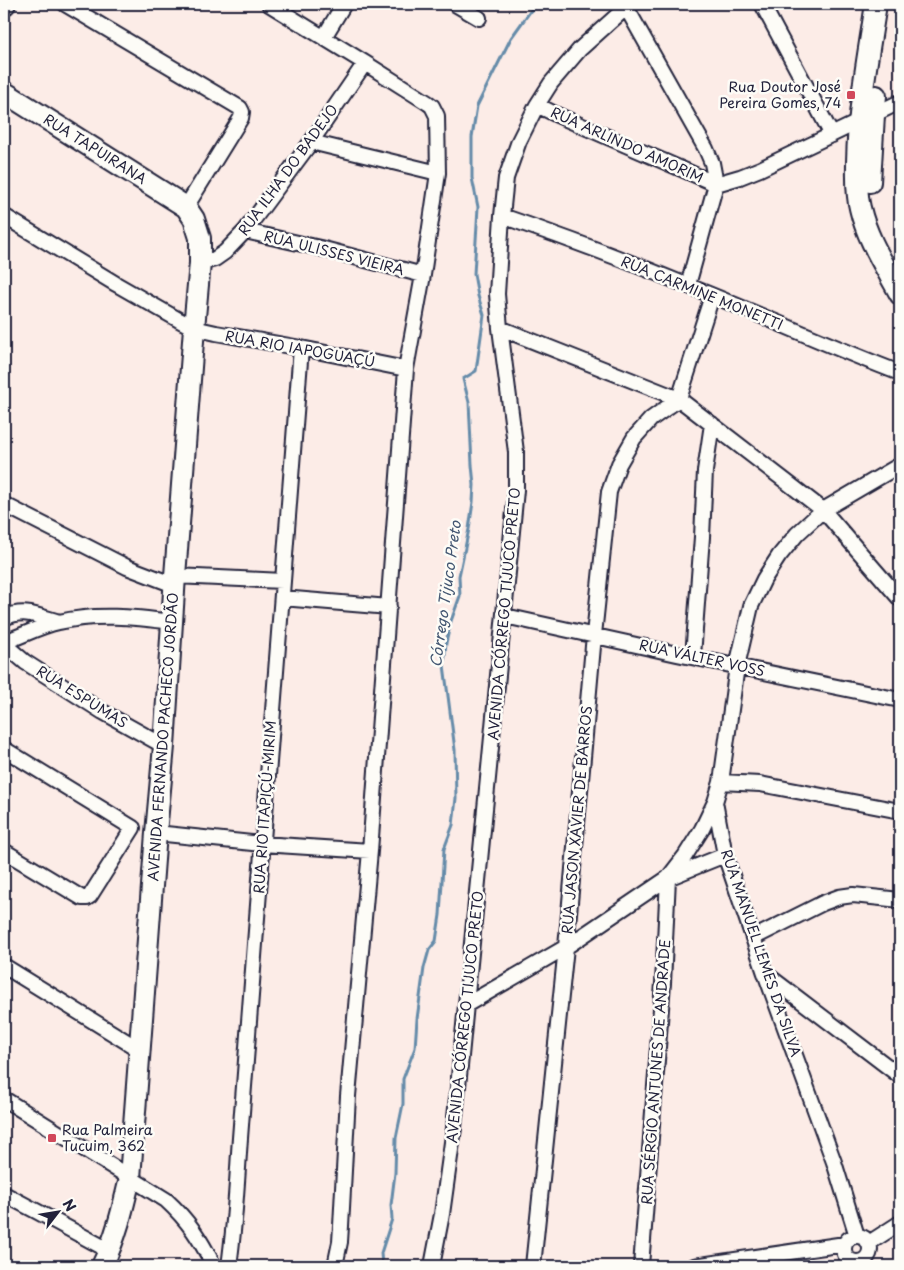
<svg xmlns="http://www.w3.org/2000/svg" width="904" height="1270" font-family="'Playpen Sans',sans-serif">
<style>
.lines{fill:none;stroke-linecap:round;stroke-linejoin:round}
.stream{stroke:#658ba9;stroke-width:3}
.street-casing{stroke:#22223b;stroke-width:18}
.secondary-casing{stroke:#22223b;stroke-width:24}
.street{stroke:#fdfcf7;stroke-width:14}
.secondary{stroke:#fdfcf7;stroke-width:20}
.poi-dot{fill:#d1495b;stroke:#fdfcf7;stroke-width:2}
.labels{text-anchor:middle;stroke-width:5;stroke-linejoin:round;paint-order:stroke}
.poi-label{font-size:14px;fill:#22223b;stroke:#fdfcf7;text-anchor:end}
.street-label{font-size:14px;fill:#22223b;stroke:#fdfcf7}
.water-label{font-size:15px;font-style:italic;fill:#445772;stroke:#fdfcf7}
</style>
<rect width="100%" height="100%" fill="#fcece7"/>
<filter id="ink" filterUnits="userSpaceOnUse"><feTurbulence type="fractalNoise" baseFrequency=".02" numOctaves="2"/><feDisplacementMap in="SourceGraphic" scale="10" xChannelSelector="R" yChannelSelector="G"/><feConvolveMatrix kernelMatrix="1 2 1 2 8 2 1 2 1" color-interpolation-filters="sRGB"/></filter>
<g filter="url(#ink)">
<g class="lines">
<path class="stream" d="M382,1266L381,1253L392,1219L391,1205L395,1173L396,1138L403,1104V1079L415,1048L417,1019L424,968L429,950L436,941L440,915L444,849L453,825L456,798L455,750L444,665L446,643L451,621L460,596L459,576L469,529L473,502L474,485L472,465L469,402L463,379L476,371L484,315L478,296L474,274L478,207L472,178V137L477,106L511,38L534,6L538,4"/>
<defs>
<path id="street" d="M65,4L240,108L242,112L241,118L186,207
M269,4L365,63L428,103L432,106L437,116L438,173L423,275L406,369L370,851L348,1096L341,1226L340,1242L335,1266
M455,4L479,18
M762,4L832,135
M626,7L706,149L712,163L716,184
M324,37L344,4
M537,105L557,115L716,184
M311,142L438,173
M4,216L116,284L179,320L194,328L216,333L301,348L406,369
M502,216C564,237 625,260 686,285C758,313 828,346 900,373
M245,231L320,248L423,275
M200,263L215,259L225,252L245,231L311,142L365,63
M688,285L716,184L740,177L760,169L900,102
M500,328L679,399L823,510L900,599
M5,505L127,567L174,585
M175,576L283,581
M282,598L389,607
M505,616L677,654L900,700
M4,618C24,608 38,616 59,622
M4,642C22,636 40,626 59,622C96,613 134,617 172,622
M4,644L25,662L103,712L164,746
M693,656L702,537L705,471L712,424
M4,749L133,828L90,896L87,898H82L4,851
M721,782L760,784L900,811
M156,833L262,844L370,851
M753,938L823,903L839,897L853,895L900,900
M4,966L140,1050
M766,974L900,1076
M466,1005L566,947L668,878L705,863L725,855
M4,1099L166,1200C189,1221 200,1239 214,1266
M4,1194L38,1212L110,1251
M844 1249a13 13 0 1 1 26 0a13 13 0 1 1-26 0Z
M857,1236L834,1162L765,973L725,855L715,802L721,782L737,666L751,606L764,579L779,556L797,534L823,510L900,465
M869,1243L900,1223
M229,1266C235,1224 237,1181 240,1138L301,348
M432,1266L442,1214L454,1128L516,490V452L500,328L497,294L502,216L506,178L519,141L537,105L551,83L580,49L630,4
M533,1266L566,947L594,635L609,492L619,464L634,438L651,419L679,399L712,296
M641,1266L663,983L668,878L685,856L702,829L715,802
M694,1266L845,1244"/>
<path id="secondary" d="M876,4C868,56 858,109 857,162C857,177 856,193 860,208C867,239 885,266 900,294
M4,5L5,4
M4,92L186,207L194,219L200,238V263L194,328L175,576L164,746L156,833L130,1178C123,1208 116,1238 102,1266
M870,182L874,115L876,96"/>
</defs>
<use href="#street" class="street-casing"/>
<use href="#secondary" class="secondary-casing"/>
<use href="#street" class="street"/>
<use href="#secondary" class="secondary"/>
</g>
</g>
<g class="poi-dot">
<rect x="846" y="90" width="10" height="10" rx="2.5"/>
<rect x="47" y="1133" width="10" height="10" rx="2.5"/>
</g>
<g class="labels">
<g class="poi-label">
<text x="841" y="92">Rua Doutor José<tspan x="841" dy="16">Pereira Gomes, 74</tspan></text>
<text x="62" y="1135" text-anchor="start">Rua Palmeira<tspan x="62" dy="16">Tucuim, 362</tspan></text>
</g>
<g class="street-label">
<text transform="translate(627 145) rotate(24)" y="5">RUA ARLINDO AMORIM</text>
<text transform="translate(95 149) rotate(32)" y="5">RUA TAPUIRANA</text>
<text transform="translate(288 170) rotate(-54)" y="5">RUA ILHA DO BADEJO</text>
<text transform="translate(334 253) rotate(14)" y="5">RUA ULISSES VIEIRA</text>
<text transform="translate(702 293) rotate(22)" y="5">RUA CARMINE MONETTI</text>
<text transform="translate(300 349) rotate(10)" y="5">RUA RIO IAPOGUAÇÚ</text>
<text transform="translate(504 614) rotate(-85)" y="5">AVENIDA CÓRREGO TIJUCO PRETO</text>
<text transform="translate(702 658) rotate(12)" y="5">RUA VÁLTER VOSS</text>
<text transform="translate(82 697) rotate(32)" y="5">RUA ESPUMAS</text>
<text transform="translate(163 737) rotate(-86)" y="5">AVENIDA FERNANDO PACHECO JORDÃO</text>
<text transform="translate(265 807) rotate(-86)" y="5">RUA RIO ITAPIÇÚ-MIRIM</text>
<text transform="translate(577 820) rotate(-85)" y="5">RUA JASON XAVIER DE BARROS</text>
<text transform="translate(761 953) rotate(71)" y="5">RUA MANUEL LEMES DA SILVA</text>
<text transform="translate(465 1017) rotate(-84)" y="5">AVENIDA CÓRREGO TIJUCO PRETO</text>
<text transform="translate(656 1072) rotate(-86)" y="5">RUA SÉRGIO ANTUNES DE ANDRADE</text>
</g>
<g class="water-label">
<text transform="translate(446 594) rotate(-82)" y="5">Córrego Tijuco Preto</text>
</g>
</g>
<rect width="904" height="1270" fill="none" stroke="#fdfcf7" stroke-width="20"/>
<rect x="10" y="10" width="884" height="1250" fill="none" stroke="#22223b" stroke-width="2" filter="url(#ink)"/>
<g transform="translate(58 1212) rotate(59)" stroke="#fdfcf7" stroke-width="4" paint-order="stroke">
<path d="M0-4L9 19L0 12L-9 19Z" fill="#22223b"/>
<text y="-8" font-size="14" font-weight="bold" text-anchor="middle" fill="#22223b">N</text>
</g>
</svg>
